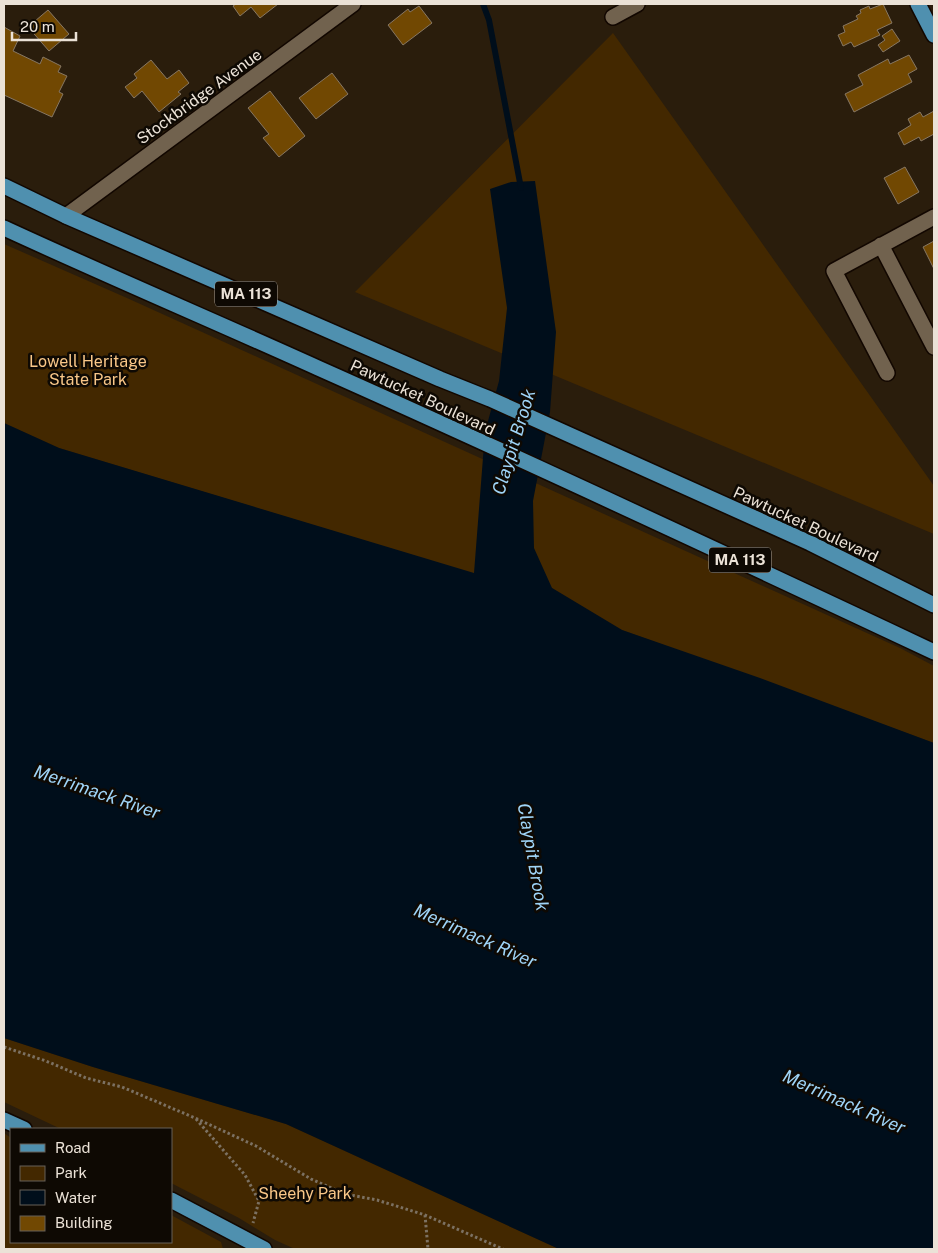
<svg xmlns="http://www.w3.org/2000/svg" width="938" height="1253" font-family="'Public Sans',sans-serif">
<style>
.green{fill:#432800}
.water{fill:#000e1b}
.lines{fill:none;stroke-linecap:round;stroke-linejoin:round}
.stream{stroke:#000e1b;stroke-width:6}
.building{fill:#714802;stroke:#877763}
.minor-casing{stroke:#120700;stroke-width:18}
.major-casing{stroke:#120700;stroke-width:18}
.path{stroke:#7c7162;stroke-width:3;stroke-dasharray:2.5 2.5;stroke-linecap:butt}
.minor{stroke:#71624e;stroke-width:15}
.major{stroke:#4f90af;stroke-width:15}
.labels{text-anchor:middle;stroke-width:5;stroke-linejoin:round;paint-order:stroke}
.shield{fill:#0e0903;stroke:#a9a197;stroke-width:1}
.shield-label{font-size:15px;font-weight:bold;fill:#ebe2d7}
.street-label{font-size:16px;fill:#ebe2d7;stroke:#0e0903}
.park-label{font-size:16px;fill:#f9c788;stroke:#0e0903}
.water-label{font-size:18px;font-style:italic;fill:#9fd4f7;stroke:#0e0903}
</style>
<rect width="100%" height="100%" fill="#2a1d0c"/>
<path class="green" d="M613,33L934,486V534L355,292Z
M4,244L127,298L900,648L934,666V743L622,630L552,588L474,574L59,448L4,423Z
M4,1038L93,1067L286,1124L559,1249H295L275,1240L239,1218L171,1183V1129H61L4,1102Z
M4,1133L11,1138V1242H171V1215L221,1242L223,1249H4Z"/>
<path class="water" d="M535,181L556,332L550,412L533,501L534,548L552,588L622,630L760,678L934,743V1249H559L286,1124L93,1067L4,1038V423L59,448L474,573L485,432L499,381L507,308L490,189L511,182Z"/>
<g class="lines">
<path class="stream" d="M483,4L489,20L521,188"/>
</g>
<path class="building" d="M236,4H278L260,18L251,7L240,16L233,6Z
M883,4L892,23L877,30L880,35L854,47L851,42L843,46L838,35L845,32L843,26L858,19L856,16L861,13L860,10L869,6L870,9Z
M419,6L432,23L403,45L388,25L408,9L410,12Z
M48,10L69,34L49,51L28,27Z
M4,27L20,36L13,51L40,64L43,57L61,66L58,72L67,76L59,92L63,94L52,117L4,95Z
M892,29L900,41L883,52L878,45L885,40L882,36Z
M909,55L917,69L908,74L912,82L854,112L845,94L863,85L858,75L888,59L890,64Z
M151,60L167,79L179,70L189,83L178,92L181,94L159,112L142,91L134,98L125,87L137,78L134,74Z
M332,73L348,94L316,119L299,98Z
M270,91L305,136L279,157L263,138L269,134L248,108Z
M934,111V134L921,141L919,137L904,145L898,133L911,125L908,119L920,112L923,117Z
M905,167L919,192L898,204L884,178Z
M934,241V269L923,247Z"/>
<g class="lines">
<defs>
<path id="minor" d="M613,17L637,4
M66,216L353,4
M881,245L934,347
M887,373L834,271L934,217"/>
<path id="major" d="M918,4L934,35
M4,186L66,216L440,379L490,399L810,543L934,605
M4,228C108,276 214,321 318,368C525,460 730,556 934,652
M4,1120L24,1129
M171,1200L264,1249"/>
</defs>
<use href="#minor" class="minor-casing"/>
<use href="#major" class="major-casing"/>
<path class="path" d="M4,1047L46,1061L86,1078L122,1087L195,1118L256,1146L311,1179L345,1194L377,1200L425,1215L503,1249
M196,1119L245,1175L259,1201L253,1223
M425,1215L428,1249"/>
<use href="#minor" class="minor"/>
<use href="#major" class="major"/>
</g>
<g class="labels">
<g class="shield">
<rect x="215" y="281.5" width="62" height="25" rx="4"/>
<rect x="709" y="547.5" width="62" height="25" rx="4"/>
</g>
<g class="shield-label">
<text x="246" y="299">MA 113</text>
<text x="740" y="565">MA 113</text>
</g>
<g class="street-label">
<text transform="translate(199 96) rotate(-36)" y="6">Stockbridge Avenue</text>
<text transform="translate(423 397) rotate(25)" y="6">Pawtucket Boulevard</text>
<text transform="translate(806 524) rotate(25)" y="6">Pawtucket Boulevard</text>
</g>
<g class="park-label">
<text x="88" y="367">Lowell Heritage<tspan x="88" dy="18">State Park</tspan></text>
<text x="305" y="1199">Sheehy Park</text>
</g>
<g class="water-label">
<text transform="translate(514 442) rotate(-73)" y="6">Claypit Brook</text>
<text transform="translate(97 792) rotate(19)" y="6">Merrimack River</text>
<text transform="translate(533 857) rotate(80)" y="6">Claypit Brook</text>
<text transform="translate(475 936) rotate(24)" y="6">Merrimack River</text>
<text transform="translate(844 1102) rotate(24)" y="6">Merrimack River</text>
</g>
</g>
<rect width="938" height="1253" fill="none" stroke="#ebe2d7" stroke-width="10"/>
<rect x="10" y="1128" width="162" height="115" fill="#0e0903" stroke="#666058"/>
<rect x="20" y="1144" width="25" height="8" fill="#4f90af" stroke="#666058"/>
<text x="55" y="1153" font-size="15" fill="#ebe2d7">Road</text>
<rect x="20" y="1166" width="25" height="15" fill="#432800" stroke="#666058"/>
<text x="55" y="1178" font-size="15" fill="#ebe2d7">Park</text>
<rect x="20" y="1190" width="25" height="15" fill="#000e1b" stroke="#666058"/>
<text x="55" y="1203" font-size="15" fill="#ebe2d7">Water</text>
<rect x="20" y="1216" width="25" height="15" fill="#714802" stroke="#666058"/>
<text x="55" y="1228" font-size="15" fill="#ebe2d7">Building</text>
<path d="M12 32v8h64v-8" fill="none" stroke="#ebe2d7" stroke-width="2.5"/>
<text x="20" y="32" font-size="15" fill="#ebe2d7" stroke="#0e0903" stroke-width="4" paint-order="stroke">20 m</text>
</svg>
